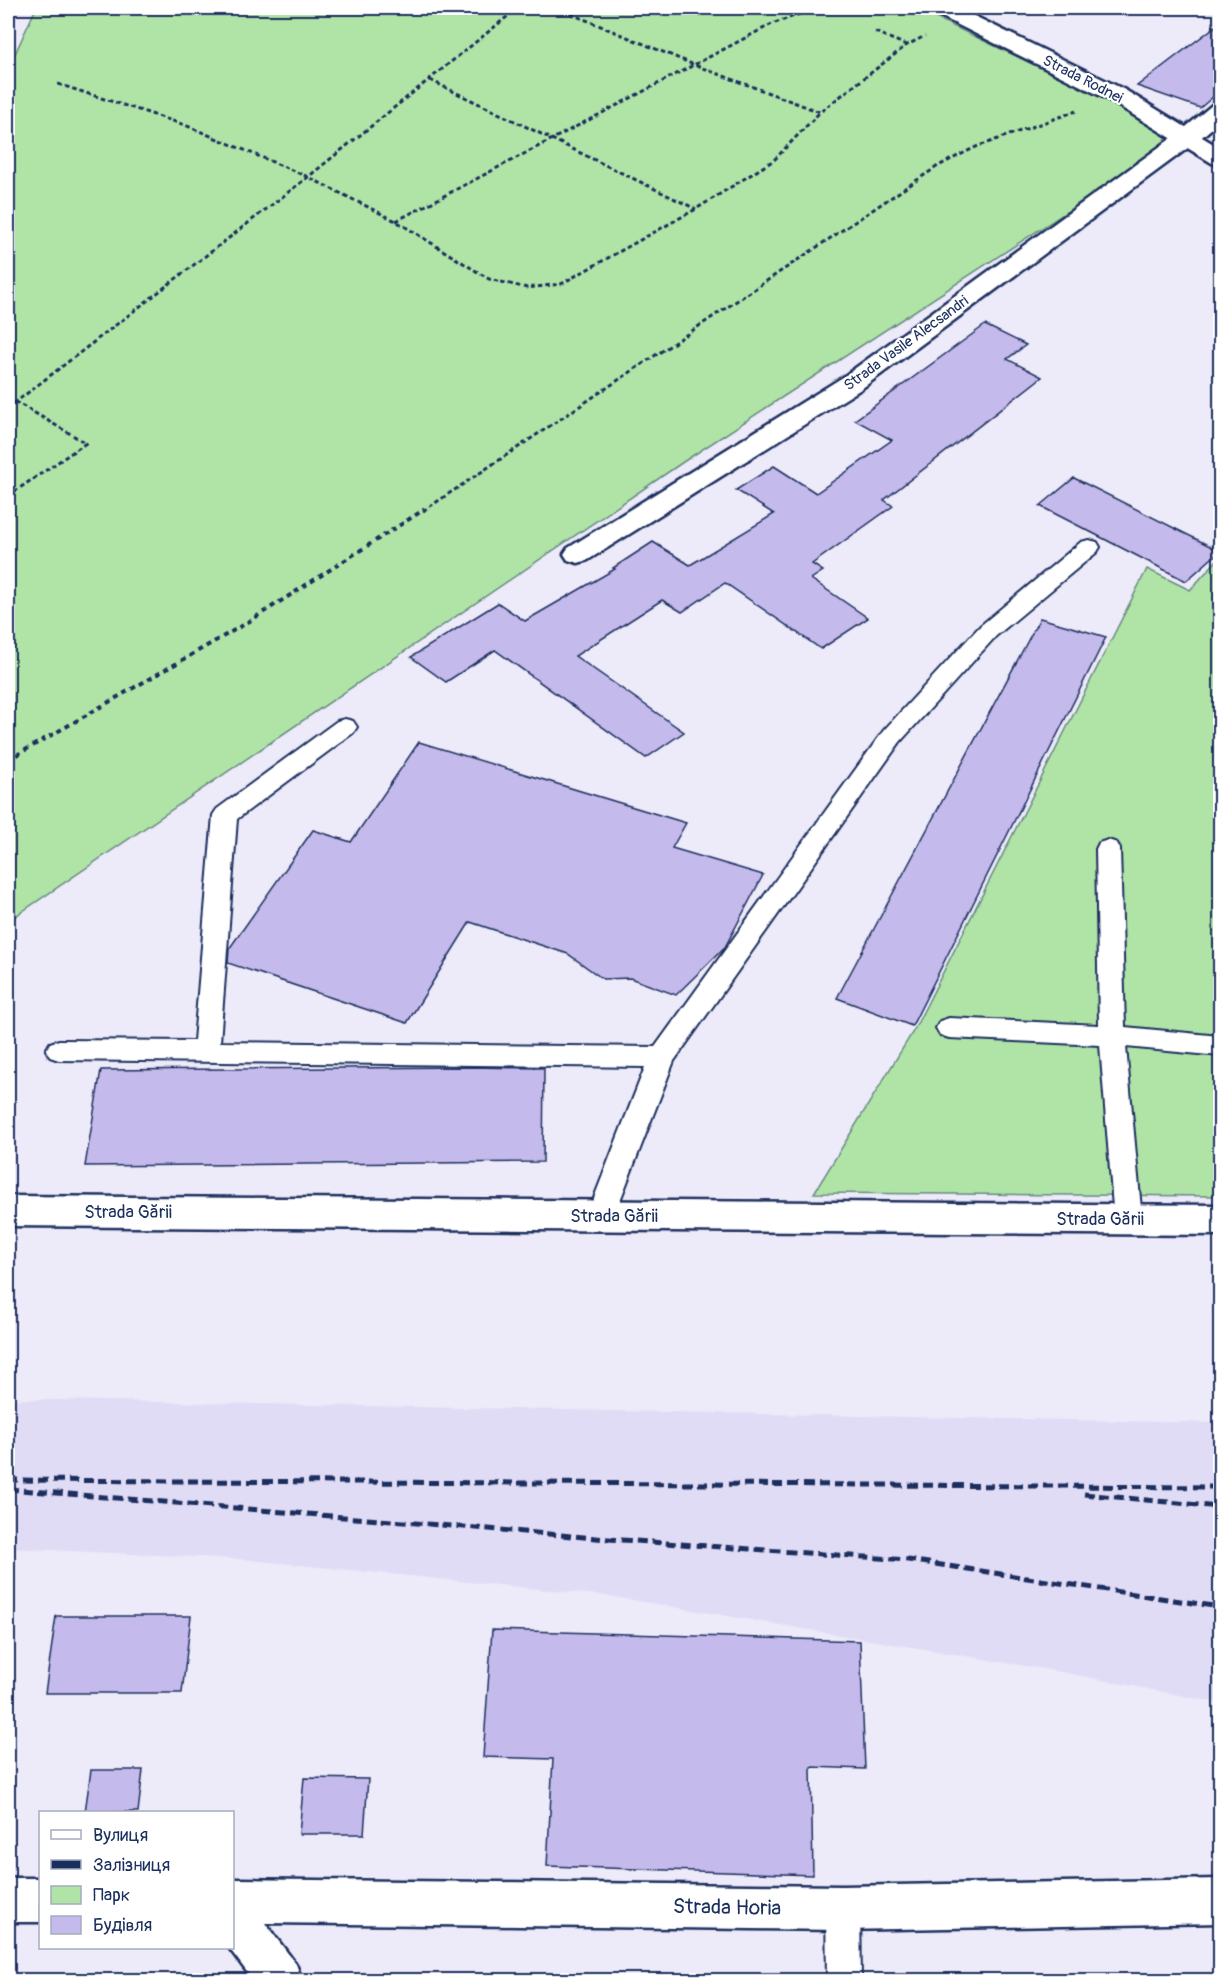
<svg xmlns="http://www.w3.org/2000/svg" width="1228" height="1988" font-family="Pangolin,sans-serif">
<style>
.built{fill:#e1dcf5}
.green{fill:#b0e4a6;stroke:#668a82;stroke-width:1.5}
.building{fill:#c4baeb;stroke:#1b2f5e;stroke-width:1.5}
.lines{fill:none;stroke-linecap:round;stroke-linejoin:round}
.lane-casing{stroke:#1b2f5e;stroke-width:4}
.street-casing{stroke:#1b2f5e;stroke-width:5}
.secondary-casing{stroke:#1b2f5e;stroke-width:5}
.path-far1{stroke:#1b2f5e;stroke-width:3;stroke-dasharray:4.5 3;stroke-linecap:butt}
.path{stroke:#1b2f5e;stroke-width:4;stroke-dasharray:5 4.5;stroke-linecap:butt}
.lane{fill:#fff;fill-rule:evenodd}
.street{fill:#fff;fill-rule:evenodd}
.secondary{fill:#fff;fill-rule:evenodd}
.rail{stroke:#1b2f5e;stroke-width:5;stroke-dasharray:10 5;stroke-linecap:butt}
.labels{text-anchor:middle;stroke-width:4.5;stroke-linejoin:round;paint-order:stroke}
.far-street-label{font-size:15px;fill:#1b2f5e;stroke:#fff}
.street-label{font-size:18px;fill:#1b2f5e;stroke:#fff}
.near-street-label{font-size:21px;fill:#1b2f5e;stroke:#fff}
</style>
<rect width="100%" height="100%" fill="#edeaf9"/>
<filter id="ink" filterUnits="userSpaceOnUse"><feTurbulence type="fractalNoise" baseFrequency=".0167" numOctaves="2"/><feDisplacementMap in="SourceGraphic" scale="12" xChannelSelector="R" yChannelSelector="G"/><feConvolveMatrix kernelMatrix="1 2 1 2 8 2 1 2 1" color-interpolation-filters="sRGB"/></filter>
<g filter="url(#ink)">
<path class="built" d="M8,1399L1220,1423V1703L1061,1672L608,1596L240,1559L8,1548Z"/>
<path class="green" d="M36,8H915L1183,136L686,460L8,921V69Z
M1220,557V1196L814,1193L914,1030L1147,569L1190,590Z"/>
<path class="building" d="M1221,22V90L1200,108L1137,86Z
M985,325L1026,345L1007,359L1042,377L884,500L893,506L812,564L823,571L811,579L868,618L821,649L725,583L682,612L662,600L575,656L684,732L646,758L495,650L446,682L411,657L498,603L525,621L615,569L613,568L653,542L690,565L774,514L736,490L774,466L816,493L892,440L855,420Z
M1074,478L1220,551L1186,581L1040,506Z
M1040,618L1106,637L912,1026L837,998Z
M419,742L686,823L672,848L763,875L725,947L676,995L630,978L603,979L568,954L470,922L407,1023L228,963L229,949L313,830L351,842Z
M469,1067L544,1068L543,1162L85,1166L101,1070Z
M56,1616H191L182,1693H45Z
M492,1630L860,1641L865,1769L811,1767L813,1875L547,1866L553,1759L483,1757Z
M91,1770H143L138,1812H85Z
M304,1778L368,1779L364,1834H299Z"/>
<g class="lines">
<defs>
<path id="lane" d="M1089,540L1097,542L1100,547L1097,552L996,636L900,742L674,1061L611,1224L601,1227L591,1224L587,1216L645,1067L59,1060L50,1057L46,1050L50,1043L59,1040L194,1041L213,815L217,809L337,721L345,719L353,721L357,727L353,733L237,819L220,1042L655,1047L884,730L980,626L1081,542Z
M1108,840L1117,843L1120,849L1125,1027L1220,1036V1056L1126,1047L1142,1220L1138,1228L1128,1231L1118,1228L1114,1220L1100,1045L949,1038L940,1035L936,1028L940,1021L949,1018L1099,1025L1096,849L1099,843Z
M843,1891L855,1896L860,1908L861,1980H827L826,1908L831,1896Z"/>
<path id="street" d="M1220,103V121L1196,142L861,389L588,560L578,563L568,560L564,554L568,548L843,377L1180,132L1212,105Z
M8,1196L1220,1205V1235L8,1226Z
M8,1878H40V1922H8Z
M232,1879L843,1886L1220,1879V1923L843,1930L265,1923L296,1964L302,1980H253L229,1948H232Z"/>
<path id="secondary" d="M931,8H958L1125,90L1220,148V165L1212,163L1109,100L934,13Z"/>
</defs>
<use href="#lane" class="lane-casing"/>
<use href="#street" class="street-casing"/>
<use href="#secondary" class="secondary-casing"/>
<path class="path-far1" d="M557,8L697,66L820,112L907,45L925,36
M875,32L906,45
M430,80L696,209
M58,84L185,125L308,177L396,221L489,279L527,288L561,284L696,209L774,160L820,112
M396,221L772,24L817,8
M8,408L308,177L518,8
M8,496L86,443L16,402
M423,511L938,166L976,147L1076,111"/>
<path class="path" d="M8,760L245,624L425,509"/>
<use href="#lane" class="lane"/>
<use href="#street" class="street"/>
<use href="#secondary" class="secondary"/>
<path class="rail" d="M8,1480L1220,1487
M8,1489L608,1539L908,1560L1220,1607
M1084,1494L1220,1507"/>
</g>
</g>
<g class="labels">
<g class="far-street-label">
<text transform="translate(1083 79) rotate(27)" y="5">Strada Rodnei</text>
<text transform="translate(906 343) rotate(-36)" y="5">Strada Vasile Alecsandri</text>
</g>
<g class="street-label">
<text x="128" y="1218">Strada Gării</text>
<text x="614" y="1222">Strada Gării</text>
<text x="1100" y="1225">Strada Gării</text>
</g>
<g class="near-street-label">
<text transform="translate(727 1907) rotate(1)" y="7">Strada Horia</text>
</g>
</g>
<rect width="1228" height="1988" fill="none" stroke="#fff" stroke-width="30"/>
<rect x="15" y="15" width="1198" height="1958" fill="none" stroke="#1b2f5e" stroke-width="2" filter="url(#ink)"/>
<rect x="39" y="1811" width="195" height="138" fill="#ffffff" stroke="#a4acbf" stroke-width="1.5"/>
<rect x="51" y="1830" width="30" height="9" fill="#ffffff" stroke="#a4acbf" stroke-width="1.5"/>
<text x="93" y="1841" font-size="18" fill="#1b2f5e">Вулиця</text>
<rect x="51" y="1860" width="30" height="9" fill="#1b2f5e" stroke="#a4acbf" stroke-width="1.5"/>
<text x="93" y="1871" font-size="18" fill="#1b2f5e">Залізниця</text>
<rect x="51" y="1886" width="30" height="18" fill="#b0e4a6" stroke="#a4acbf" stroke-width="1.5"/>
<text x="93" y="1901" font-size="18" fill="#1b2f5e">Парк</text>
<rect x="51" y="1916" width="30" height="18" fill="#c4baeb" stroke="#a4acbf" stroke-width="1.5"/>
<text x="93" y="1931" font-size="18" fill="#1b2f5e">Будівля</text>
</svg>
